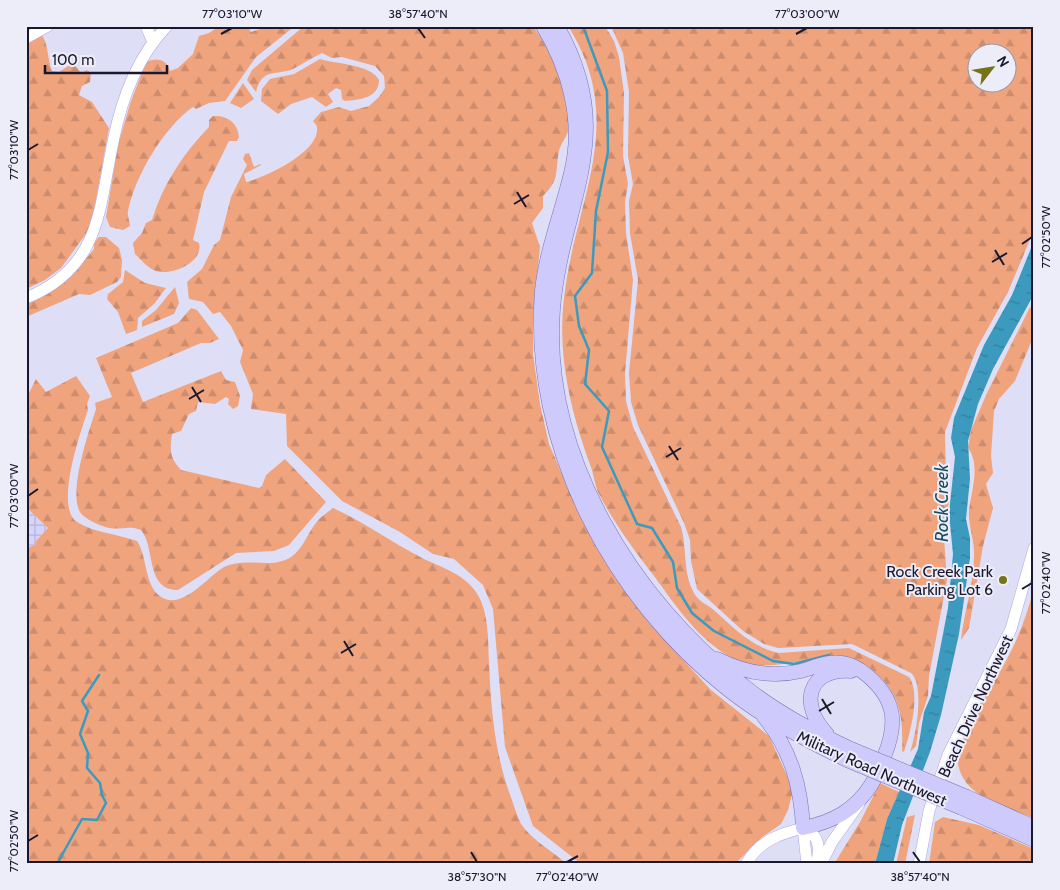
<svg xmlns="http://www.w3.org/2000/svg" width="1060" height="890" font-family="Cabin,sans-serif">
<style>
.industrial{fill:url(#industrial-grid)}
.forest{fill:url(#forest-firs);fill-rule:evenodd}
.water{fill:url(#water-ripples)}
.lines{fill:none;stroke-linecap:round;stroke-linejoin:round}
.stream{stroke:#3c9abe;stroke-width:2.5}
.minor-casing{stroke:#aca8e3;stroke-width:12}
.major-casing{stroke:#7b75b2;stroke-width:15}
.minor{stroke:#fff;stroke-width:11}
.major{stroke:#cecafb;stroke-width:14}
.major-bridge-casing{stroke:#7b75b2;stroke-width:15;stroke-linecap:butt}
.major-bridge{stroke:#cecafb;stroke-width:14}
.ticks{fill:none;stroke:#1b182e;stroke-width:2}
.poi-dot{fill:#767317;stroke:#ededf9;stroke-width:2}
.labels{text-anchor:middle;stroke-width:4;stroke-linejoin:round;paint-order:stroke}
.poi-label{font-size:16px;fill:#1b182e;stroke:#ededf9;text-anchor:end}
.street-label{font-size:16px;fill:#1b182e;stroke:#ededf9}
.water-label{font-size:18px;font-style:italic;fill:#194c60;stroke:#ededf9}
.neatline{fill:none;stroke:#1b182e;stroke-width:2}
.ticks-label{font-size:12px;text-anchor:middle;fill:#1b182e}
</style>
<defs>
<pattern id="industrial-grid" width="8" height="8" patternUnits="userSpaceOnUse" patternTransform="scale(1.25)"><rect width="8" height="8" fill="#d6d4fd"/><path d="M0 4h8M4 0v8" fill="none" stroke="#b7b5d9"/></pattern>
<pattern id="forest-firs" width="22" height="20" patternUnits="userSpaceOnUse" patternTransform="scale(1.25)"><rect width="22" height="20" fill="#efa47e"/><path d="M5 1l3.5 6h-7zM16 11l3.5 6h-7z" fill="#cc8c6d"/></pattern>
<pattern id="water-ripples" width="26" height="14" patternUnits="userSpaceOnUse" patternTransform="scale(1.25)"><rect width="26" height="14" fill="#3c9abe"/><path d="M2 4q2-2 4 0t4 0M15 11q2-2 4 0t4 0" fill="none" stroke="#327d9b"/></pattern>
</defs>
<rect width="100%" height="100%" fill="#dfdef7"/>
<path class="industrial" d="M26,507L48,528L36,541V544L26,549Z"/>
<path class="forest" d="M228,26H248L251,32L268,26H295L256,57L225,101L209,103L196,109L193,107C164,127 135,176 128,211C127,216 130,221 130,226L123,230L110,227L106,217L118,145L130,104L146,62C156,57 167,59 170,71L178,68L193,54L199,36L209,33L218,27L227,30Z
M304,26H533C551,51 571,95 569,126C569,135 561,142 559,151C555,171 560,180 543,196V208L532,223L540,247L533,319V354L540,404L549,444L580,516L604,560L649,623L711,690L769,736L790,782L793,791L788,810L781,824L761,838L735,864H581L533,826L505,747L493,609L483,585L454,559L433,554L400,532L342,501L287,446L286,414L251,409L253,394L240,362L243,350L231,326L220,312L213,314L203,302L189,299L187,282L202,269L214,245L220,240L231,197L247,165L243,159L245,154L249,153L254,167L260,164L261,165L244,174L246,182C267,177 321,151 317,127C317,125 314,123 313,121L321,112L332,109L339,107L351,111L369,106L379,97L385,88L384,76L375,66L342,57L332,58L322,53C311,58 303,64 293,69C277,76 262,67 256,92L247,80L252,70Z
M568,26H605L614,41L619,57L624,93L623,156L628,184L625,202L626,233L633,280L625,373L626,401L633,427L681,527C687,547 683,572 693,591C697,601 707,604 715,611C734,628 752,647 778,653L849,648L909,677C921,693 910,735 904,752L902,751C903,724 902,702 884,681C840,628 783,685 730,657C697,638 676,606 654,576C634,550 614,523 599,494C595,486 594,476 591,467C571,413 557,356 564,298C575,200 629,122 568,26Z
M611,26H1034V230L1008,292L977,348L945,432L946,480L949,501L944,538L947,580L929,676L928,696L919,723L916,746L910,752C916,736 925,685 911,673L852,644L778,648L764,644L743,631L697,589L691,561L690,540L684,523L638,425L631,402L629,373L638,280L630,233L629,201L633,184L628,156L629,92L623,53ZM978,52H1008V82H978Z
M42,35C49,46 47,59 52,71L59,72L73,63L81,73L87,70L91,73L90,82L82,86L79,95L92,102L109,128L91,227L61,268L45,280L26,289V45Z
M320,59C335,64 371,64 379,80C379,98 359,100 345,101L342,99L341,90L336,88L328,94L333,102L326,107L312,97L291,104L278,114L261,101L262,89L270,79L294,74Z
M243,83L254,99L241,108L230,103Z
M213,116C227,115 238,123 239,137L237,141H229L204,192L193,240L199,243C204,262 172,276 156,271C148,268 141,260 135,254L133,243L142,233L146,223L152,220C163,184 183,154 209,127V120Z
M99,237H106L119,248L122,260L121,277L117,282L90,295L79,294L26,317V304C57,294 75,273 94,249V243Z
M125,270L145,283L166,288L154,304L138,318L137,330L126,334L118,312L107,299L108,294L123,282Z
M175,287L179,303L174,314L142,327V321L156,310Z
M1030,307L1034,312V335L1015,381L999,399L994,411L991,456L993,473L986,484L993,508L983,546L969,628L961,640C964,612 974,584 974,556C975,541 968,526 969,511C971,492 981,465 968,448L971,430L987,393Z
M191,308L197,310L219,339L210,343H201L131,373L143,402L221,371L226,380L235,382L240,396L238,406L233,409L228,404L229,399L226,397L215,404L198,402L196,411L189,414L181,431L172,434C170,450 169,457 181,470L259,488L262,486L266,475L285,459L326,502L289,545L274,551L236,553L178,590C145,590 156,548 141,530C130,525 121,530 110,528C102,527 84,519 80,512C68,492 89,431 96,409L95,403L112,397L96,358L178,323Z
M76,376L90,396L87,404L88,410C81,431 54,507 77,522C95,533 118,534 137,541C148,557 144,589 163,598C184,609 208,576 224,567C247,556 271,570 291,557C303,549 307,534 316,523C320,517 327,513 333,508C364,522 391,542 422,558C440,567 463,573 476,592C489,611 488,639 489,662C491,708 494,748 509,792C513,802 516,814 521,824C532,840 552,851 567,864H26V549L36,544V541L48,528L26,507V399L36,379L46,392Z
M1034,589V818C1006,807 964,798 958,764C963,724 990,692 1008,657C1020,635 1027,613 1034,589Z
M880,783L899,792L887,819L875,864H834L860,822Z
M915,815L905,864H896L907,817Z
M943,817L979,825L1034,849V864H929L935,822Z"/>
<path class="water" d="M1034,241V294L993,369L978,404L968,441L970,479L966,519L970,538V558L959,634L941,715L930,752L902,825L893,864H875L887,819L918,749L924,712L931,696L948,608L953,554L949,513L955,457L951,438L954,418L984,345L1012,295Z"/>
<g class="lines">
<path class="stream" d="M583,26L607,91L608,152L596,211L592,273L575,296L579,326L589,350L585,384L609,411L602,447L637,524L652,528L673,562L677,588L692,613L714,631L773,661L794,664L829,655
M57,864L82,819L97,820L106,803L102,795L100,783L87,768L88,753L80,734L88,711L82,701L99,675"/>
<defs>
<path id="minor" d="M146,26L153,42
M26,38L48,26
M26,298C101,268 99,208 113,142C121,101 137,57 167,26
M803,828C819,834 821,848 816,864
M803,828L807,864
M746,864C759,841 779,834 803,828
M821,864L832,842L859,804
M919,864L929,811L948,755L1011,629L1034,548"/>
<path id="major" d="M543,26C569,69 584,122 571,173C562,212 546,251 542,291C530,445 611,598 730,691C766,719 806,740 847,760
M557,26C620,136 562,200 553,309C542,455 633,600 744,686C776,712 813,731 851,749
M717,659C743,672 772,678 801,671C815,667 827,661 842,663C852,664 861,670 868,676C897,701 897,725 884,757C880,767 876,777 871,785C855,810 833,822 803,828C801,786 791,750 764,717
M827,734C799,705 807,668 851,671
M967,797L1034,827
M962,808L1034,840"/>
</defs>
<use href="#minor" class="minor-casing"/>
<use href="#major" class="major-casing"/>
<use href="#minor" class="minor"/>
<use href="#major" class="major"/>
<defs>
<path id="major-bridge" d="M851,749L967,797
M847,760L962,808"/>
</defs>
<use href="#major-bridge" class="major-bridge-casing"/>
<use href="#major-bridge" class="major-bridge"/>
</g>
<path class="ticks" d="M418,28L425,38M221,34L232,28M796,34L807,28M28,150L38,144M517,192L526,207M514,204L529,195M1022,244L1032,237M995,250L1004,265M992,262L1007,253M192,387L201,402M189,399L204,390M669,446L678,460M666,457L681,448M28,496L38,489M1022,589L1032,583M344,641L353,656M341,653L356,644M822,699L831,714M819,711L834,702M28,841L38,835M471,852L477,862M913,852L920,862M567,862L578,856"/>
<circle class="poi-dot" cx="1003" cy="580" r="5"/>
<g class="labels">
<g class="poi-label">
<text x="993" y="577">Rock Creek Park<tspan x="993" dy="18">Parking Lot 6</tspan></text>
</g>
<g class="street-label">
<text transform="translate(975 706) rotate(-65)" y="6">Beach Drive Northwest</text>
<text transform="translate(872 768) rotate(24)" y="6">Military Road Northwest</text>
</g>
<g class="water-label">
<text transform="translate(942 503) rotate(-90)" y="6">Rock Creek</text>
</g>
</g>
<rect width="1060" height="890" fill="none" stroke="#ededf9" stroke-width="55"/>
<g transform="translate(992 68) rotate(59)"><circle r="24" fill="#ededf9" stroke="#9998a8"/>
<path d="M0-4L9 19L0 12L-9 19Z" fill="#767317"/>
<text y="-8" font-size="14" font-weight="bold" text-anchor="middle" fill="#1b182e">N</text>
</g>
<path d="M45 65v8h122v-8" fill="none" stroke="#1b182e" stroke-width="2.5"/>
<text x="52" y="65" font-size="15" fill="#1b182e" stroke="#ededf9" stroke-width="4" paint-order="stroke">100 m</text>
<rect x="28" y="28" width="1004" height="834" class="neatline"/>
<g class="ticks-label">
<text x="232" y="18">77°03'10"W</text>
<text x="418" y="18">38°57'40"N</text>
<text x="807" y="18">77°03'00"W</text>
<text transform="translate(14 150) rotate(-90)" y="4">77°03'10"W</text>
<text transform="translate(1046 237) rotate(-90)" y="4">77°02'50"W</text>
<text transform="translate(14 496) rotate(-90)" y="4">77°03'00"W</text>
<text transform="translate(1046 583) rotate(-90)" y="4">77°02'40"W</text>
<text transform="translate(14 841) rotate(-90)" y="4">77°02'50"W</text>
<text x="477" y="881">38°57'30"N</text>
<text x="567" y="881">77°02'40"W</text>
<text x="920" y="881">38°57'40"N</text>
</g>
</svg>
